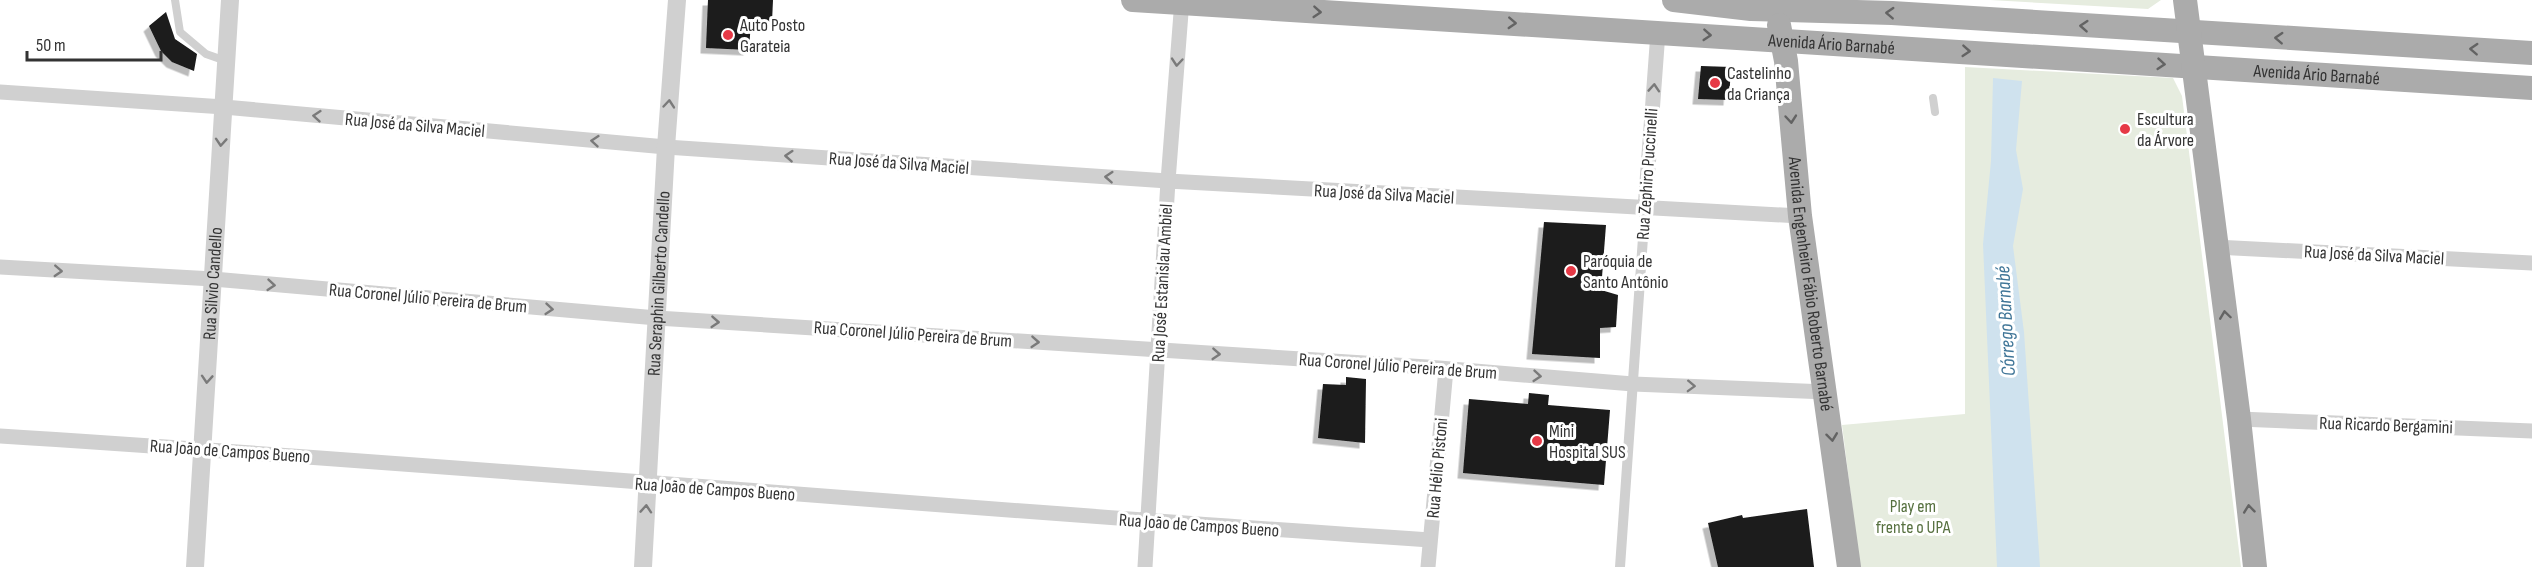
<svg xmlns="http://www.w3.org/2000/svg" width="2532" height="567" font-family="'Sofia Sans Condensed',sans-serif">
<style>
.green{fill:#e6ecdf}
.water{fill:#cfe2ee}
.building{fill:#1a1a1a;filter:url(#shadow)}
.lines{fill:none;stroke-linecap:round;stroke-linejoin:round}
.service{stroke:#d0d0d0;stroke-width:8}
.pedestrian{stroke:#d0d0d0;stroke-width:10}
.minor{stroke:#d0d0d0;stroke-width:15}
.tertiary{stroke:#d0d0d0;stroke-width:18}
.primary{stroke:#ababab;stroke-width:24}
.oneway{stroke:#636363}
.oneway2{stroke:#7a7a7a}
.poi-dot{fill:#e63946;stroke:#fff;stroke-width:2}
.labels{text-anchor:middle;stroke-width:6;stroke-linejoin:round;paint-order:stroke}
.poi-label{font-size:18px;fill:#333;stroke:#fff;text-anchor:start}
.street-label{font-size:18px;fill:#333;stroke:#fff}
.park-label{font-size:18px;fill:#56703f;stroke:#fff}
.water-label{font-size:20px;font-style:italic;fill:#3f7597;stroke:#fff}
</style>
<defs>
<filter id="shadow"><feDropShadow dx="-5.5" dy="5.5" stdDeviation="0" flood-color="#0004"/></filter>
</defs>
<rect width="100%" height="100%" fill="#fff"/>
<path class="green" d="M1990,0H2161L2148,9Z
M1965,67L2173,78L2182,96L2241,567H1860L1842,425L1965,414Z"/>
<path class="water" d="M1993,78L2022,81L2016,150L2023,189L2013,246L2024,332L2040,567H1997L1983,244L1991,161Z"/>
<path class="building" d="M708,0H773L772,22L751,21L749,50L706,48Z
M166,12L175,39L197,54L194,71L172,62L161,51L149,26Z
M1701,66L1731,67L1729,100L1698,99Z
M1544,222L1606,225L1601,290L1618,295L1616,327L1600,328V358L1532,354Z
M1346,377L1366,379L1365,443L1318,438L1323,384L1346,385Z
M1529,393L1549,395L1548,405L1610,410L1604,485L1463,473L1469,399L1528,404Z
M1807,509L1814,567H1718L1708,523L1742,515L1743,518Z"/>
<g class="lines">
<path class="service" d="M175,0L180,32L206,54L226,61
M1933,98L1935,112"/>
<path class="pedestrian" d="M1620,567L1645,209"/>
<path class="minor" d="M0,92L224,107L666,147L1168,181L1800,216
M1645,209L1658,32
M2215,247L2532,263
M0,267L213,279L657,318L1427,367L1633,384L1826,392
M2239,419L2532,431
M0,436C477,466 953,509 1430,540
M1145,567L1168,181L1182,0
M1428,567L1446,369"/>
<g class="tertiary">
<path id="s1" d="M195,567L230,0"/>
<path id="s2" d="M643,567L666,147L677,0"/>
</g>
<g class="primary">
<path id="s3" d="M1133,0L2532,88"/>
<path d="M1674,0L1751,9L1892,13L2532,53"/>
<path d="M2185,0L2239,419L2255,567"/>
<path id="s4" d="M1779,25L1786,61L1800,216L1849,567"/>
</g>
</g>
<defs><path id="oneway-chevron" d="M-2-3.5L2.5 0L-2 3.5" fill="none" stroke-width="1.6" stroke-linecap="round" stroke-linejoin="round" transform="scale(1.5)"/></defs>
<g class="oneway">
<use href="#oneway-chevron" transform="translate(1317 12) rotate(4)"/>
<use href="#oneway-chevron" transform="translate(1890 13) rotate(-177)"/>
<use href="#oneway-chevron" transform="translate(1512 23) rotate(3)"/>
<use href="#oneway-chevron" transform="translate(2084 26) rotate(-176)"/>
<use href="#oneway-chevron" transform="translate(1707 35) rotate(4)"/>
<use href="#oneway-chevron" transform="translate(2279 38) rotate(-177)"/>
<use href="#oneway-chevron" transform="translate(2474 49) rotate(-177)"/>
<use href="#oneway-chevron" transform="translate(1966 51) rotate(4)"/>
<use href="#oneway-chevron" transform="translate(2161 64) rotate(5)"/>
<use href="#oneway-chevron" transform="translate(1791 119) rotate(85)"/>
<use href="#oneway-chevron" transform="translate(2225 315) rotate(-98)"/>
<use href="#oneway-chevron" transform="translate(1832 437) rotate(83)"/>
<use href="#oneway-chevron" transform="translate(2249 509) rotate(-96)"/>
</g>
<g class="oneway2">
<use href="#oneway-chevron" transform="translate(1177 62) rotate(95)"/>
<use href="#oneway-chevron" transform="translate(1654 88) rotate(-86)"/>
<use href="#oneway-chevron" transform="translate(669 104) rotate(-85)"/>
<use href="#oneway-chevron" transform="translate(317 116) rotate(-175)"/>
<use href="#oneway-chevron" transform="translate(595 141) rotate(-175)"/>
<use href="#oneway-chevron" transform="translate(221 142) rotate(94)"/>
<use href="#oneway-chevron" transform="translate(789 156) rotate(-176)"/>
<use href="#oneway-chevron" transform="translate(1109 177) rotate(-176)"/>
<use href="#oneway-chevron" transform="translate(58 271) rotate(3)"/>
<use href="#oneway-chevron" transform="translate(271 285) rotate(5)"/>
<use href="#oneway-chevron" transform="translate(549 309) rotate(5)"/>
<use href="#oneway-chevron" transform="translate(715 322) rotate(4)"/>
<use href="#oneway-chevron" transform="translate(1035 342) rotate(4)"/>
<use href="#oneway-chevron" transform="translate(1216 354) rotate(4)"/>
<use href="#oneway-chevron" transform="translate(1537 376) rotate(5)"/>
<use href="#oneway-chevron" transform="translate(207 379) rotate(94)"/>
<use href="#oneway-chevron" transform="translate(1691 386) rotate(2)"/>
<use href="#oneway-chevron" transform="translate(646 509) rotate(-86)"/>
</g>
<g class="poi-dot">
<circle cx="728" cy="35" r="6"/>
<circle cx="1715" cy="83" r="6"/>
<circle cx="2125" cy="129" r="6"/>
<circle cx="1571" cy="271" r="6"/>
<circle cx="1537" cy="441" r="6"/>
</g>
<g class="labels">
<g class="poi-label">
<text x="740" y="31">Auto Posto<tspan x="740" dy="21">Garateia</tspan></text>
<text x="1727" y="79">Castelinho<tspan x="1727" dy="21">da Criança</tspan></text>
<text x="2137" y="125">Escultura<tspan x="2137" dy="21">da Árvore</tspan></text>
<text x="1583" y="267">Paróquia de<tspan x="1583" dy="21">Santo Antônio</tspan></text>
<text x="1549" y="437">Mini<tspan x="1549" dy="21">Hospital SUS</tspan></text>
</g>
<g class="street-label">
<text dy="6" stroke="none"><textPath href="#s3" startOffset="700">Avenida Ário Barnabé</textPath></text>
<text dy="6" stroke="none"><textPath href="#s3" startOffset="1186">Avenida Ário Barnabé</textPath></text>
<text transform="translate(415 125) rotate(5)" y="6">Rua José da Silva Maciel</text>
<text transform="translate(899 163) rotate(4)" y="6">Rua José da Silva Maciel</text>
<text transform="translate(1647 174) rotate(-86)" y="6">Rua Zephiro Puccinelli</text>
<text transform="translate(1384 194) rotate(3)" y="6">Rua José da Silva Maciel</text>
<text transform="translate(2374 255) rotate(3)" y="6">Rua José da Silva Maciel</text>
<text dy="6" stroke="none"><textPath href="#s1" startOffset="284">Rua Silvio Candello</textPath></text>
<text dy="6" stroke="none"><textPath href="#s2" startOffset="284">Rua Seraphin Gilberto Candello</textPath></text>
<text transform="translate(1162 283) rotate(-87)" y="6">Rua José Estanislau Ambiel</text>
<text dy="6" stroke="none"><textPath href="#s4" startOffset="261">Avenida Engenheiro Fábio Roberto Barnabé</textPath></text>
<text transform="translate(428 298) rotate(5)" y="6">Rua Coronel Júlio Pereira de Brum</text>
<text transform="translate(913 334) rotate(4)" y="6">Rua Coronel Júlio Pereira de Brum</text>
<text transform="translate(1398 366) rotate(4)" y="6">Rua Coronel Júlio Pereira de Brum</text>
<text transform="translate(2386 425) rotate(2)" y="6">Rua Ricardo Bergamini</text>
<text transform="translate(230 451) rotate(4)" y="6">Rua João de Campos Bueno</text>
<text transform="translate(1437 468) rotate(-85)" y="6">Rua Hélio Pistoni</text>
<text transform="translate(715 489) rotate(4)" y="6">Rua João de Campos Bueno</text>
<text transform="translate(1199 525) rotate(4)" y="6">Rua João de Campos Bueno</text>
</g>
<g class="park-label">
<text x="1913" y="512">Play em<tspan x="1913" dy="21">frente o UPA</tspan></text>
</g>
<g class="water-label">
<text transform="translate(2005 321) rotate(-93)" y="7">Córrego Barnabé</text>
</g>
</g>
<path d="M27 51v9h134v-9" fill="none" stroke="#333333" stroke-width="3"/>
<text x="36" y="51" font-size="18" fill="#333333" stroke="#ffffff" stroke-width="4.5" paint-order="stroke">50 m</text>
</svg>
